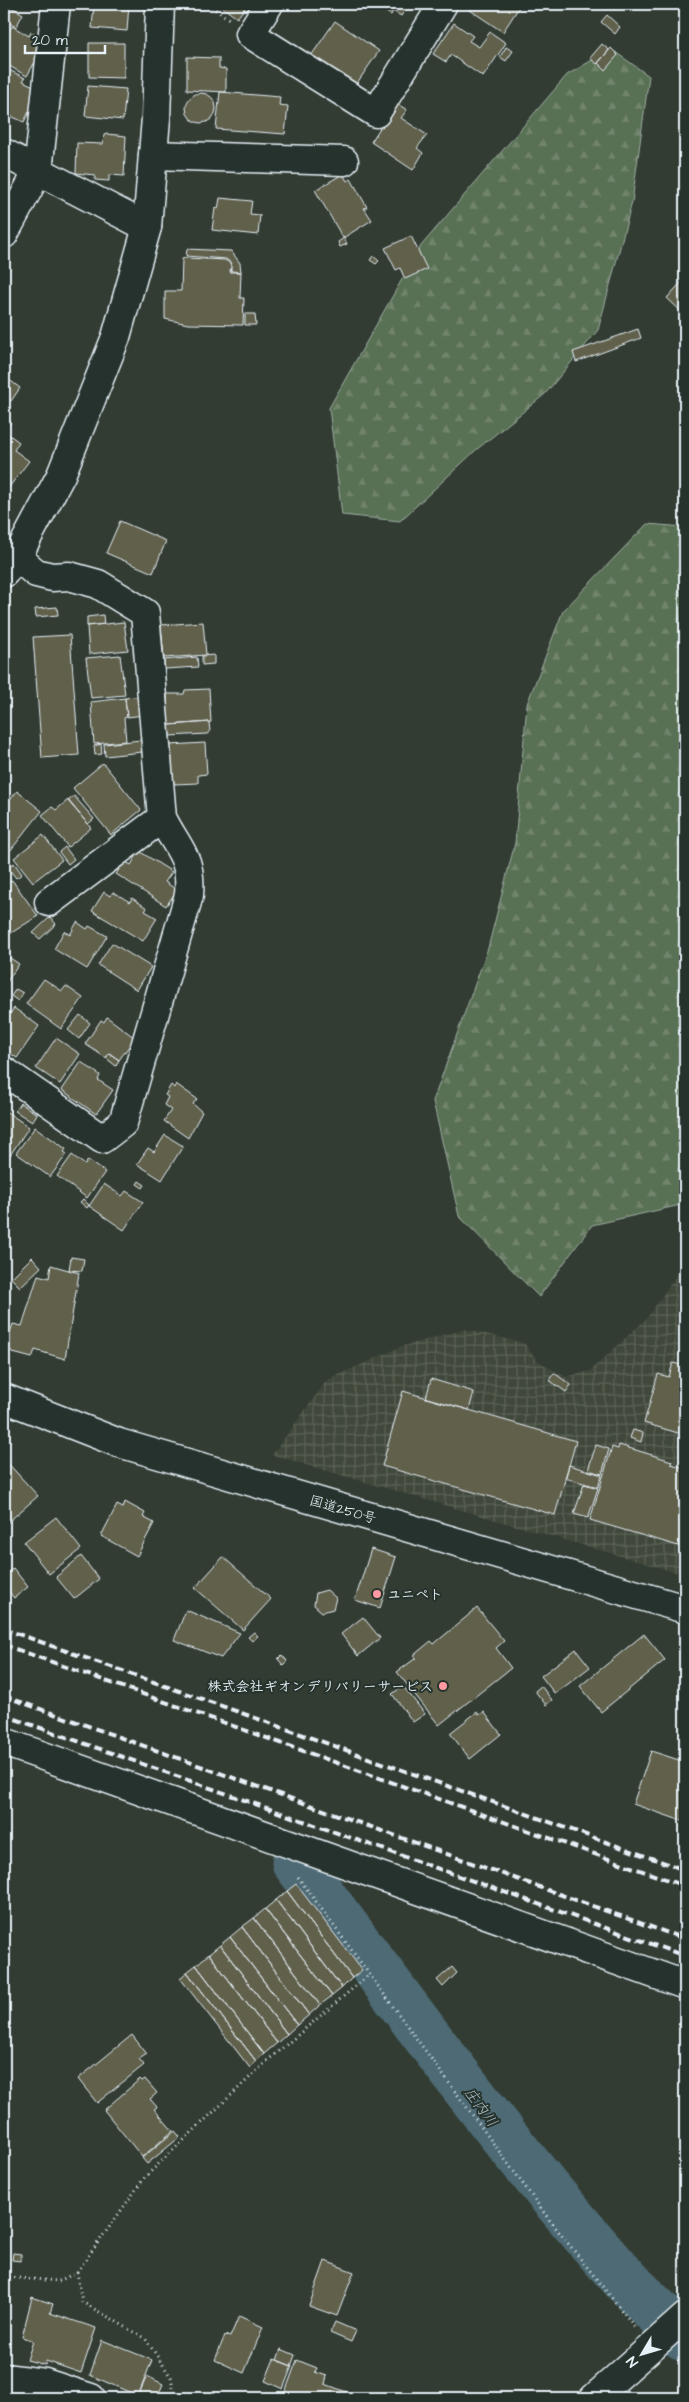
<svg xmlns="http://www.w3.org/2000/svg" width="689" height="2402" font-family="'Architects Daughter','Klee One',sans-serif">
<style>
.industrial{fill:url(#industrial-grid)}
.forest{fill:url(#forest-firs);stroke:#a0b0a6}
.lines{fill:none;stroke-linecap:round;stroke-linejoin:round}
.river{stroke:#4e6b74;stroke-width:49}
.building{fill:#60604b;stroke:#e8f1f8}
.street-casing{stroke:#e8f1f8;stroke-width:31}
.secondary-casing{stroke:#e8f1f8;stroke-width:31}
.highway-casing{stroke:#e8f1f8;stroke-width:31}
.path{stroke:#e8f1f8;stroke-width:3;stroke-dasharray:1 4;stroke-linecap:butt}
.street{stroke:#26332d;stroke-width:28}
.secondary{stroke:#26332d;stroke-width:28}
.highway{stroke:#26332d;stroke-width:28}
.rail{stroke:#e8f1f8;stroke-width:4;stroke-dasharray:8 4;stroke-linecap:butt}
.poi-dot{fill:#ff9aa2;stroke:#26332d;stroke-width:2}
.labels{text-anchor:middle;stroke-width:4;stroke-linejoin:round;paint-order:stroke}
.street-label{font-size:14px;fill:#e8f1f8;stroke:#26332d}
.poi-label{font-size:14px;font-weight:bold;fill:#e8f1f8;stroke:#26332d;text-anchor:start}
.water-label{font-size:15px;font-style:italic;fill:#aabbc3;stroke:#26332d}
</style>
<defs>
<pattern id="industrial-grid" width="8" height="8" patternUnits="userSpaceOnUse" patternTransform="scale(1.25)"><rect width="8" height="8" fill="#40473a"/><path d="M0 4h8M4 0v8" fill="none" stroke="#5c6257"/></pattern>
<pattern id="forest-firs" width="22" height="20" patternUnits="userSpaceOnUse" patternTransform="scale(1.25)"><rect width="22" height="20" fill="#596f53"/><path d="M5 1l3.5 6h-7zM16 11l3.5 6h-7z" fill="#71846c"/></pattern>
</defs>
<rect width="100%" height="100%" fill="#323c33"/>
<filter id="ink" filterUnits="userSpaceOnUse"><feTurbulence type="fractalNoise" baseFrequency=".02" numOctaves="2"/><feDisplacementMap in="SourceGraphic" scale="10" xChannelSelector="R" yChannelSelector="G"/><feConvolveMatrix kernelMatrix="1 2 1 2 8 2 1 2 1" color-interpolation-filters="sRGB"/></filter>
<g filter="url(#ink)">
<path class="industrial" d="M685,1263V1575L272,1455L327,1380L400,1347L465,1329L524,1343L537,1360L565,1377L590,1371L647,1318Z"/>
<path class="forest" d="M611,49L649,76L632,202L598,330L545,394L476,450L400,521L342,515L329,408L421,246L567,75Z
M647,524L685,527V1204L592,1225L539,1297L459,1216L433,1101L488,948L515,843L527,704L563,611Z"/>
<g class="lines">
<path class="river" d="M296,1862C379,1971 459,2083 546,2188C590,2240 633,2293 685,2337"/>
</g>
<path class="building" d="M6,4L23,14L16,27L4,20Z
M94,4H129L127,31L92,28Z
M218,4H248L237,18Z
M374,4H409L401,16L393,11L391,15Z
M474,4H521L503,32L470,10Z
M530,4H540L536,10Z
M607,15L620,27L615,34L601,22Z
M335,21L379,51L355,86L311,56Z
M454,23L473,36L469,41L479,47L490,32L506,43L483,77L451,55L446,62L433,54Z
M12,26L29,36L31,32L44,39L41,51L27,76L4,63V40Z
M89,43H124V78L89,77Z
M602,44L609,50L597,64L590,58Z
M506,47L513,51L506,61L500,57Z
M611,48L618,55L605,70L598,63Z
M187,57L219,58V68L226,69V92L187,90Z
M9,70L25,78L23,81L40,89L24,122L4,113V82Z
M88,86L126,89L123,120L85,116Z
M220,92L280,97L279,105L288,106L285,134L216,129Z
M186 108a15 15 0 1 1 30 0a15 15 0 1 1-30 0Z
M396,103L407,110L401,118L427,135L417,148L423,153L413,170L371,142Z
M107,134L126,136L124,176L109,175V181L95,180V175L76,173L77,143L103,144L104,135Z
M343,174L347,181L351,179L367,207L364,208L372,220L343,238L315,190Z
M220,198L252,201L250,214L260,215L258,235L212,230L215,208L218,209Z
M411,236L427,269L405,279L400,268L396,270L385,248Z
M344,238L347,244L340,247L338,242Z
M187,249L231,251L240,263L241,272L231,271V263L226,259L186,256Z
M373,256L379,261L376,264L370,260Z
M186,258L225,260L231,264L230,272H241L240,298H244L243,325L188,324L165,319V291H181L182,259Z
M685,278V315L667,298Z
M245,314H255L256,325H245Z
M638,329L641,338L576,362L573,352Z
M4,376L20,388L11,401L4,396Z
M4,417L11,422L4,431L19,442L14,450L29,461L6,491L4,489Z
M120,521L166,541L153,573L106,553Z
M57,607L58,615L36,617L35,609Z
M103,615L104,624L87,626V617Z
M124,622L128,650L89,654L87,626Z
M203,622L206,655L164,658L161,625Z
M70,635L79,755L42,758L33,637Z
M120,655L125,695L91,698L86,658Z
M214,655V664L202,665V656Z
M197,657L198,667L165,669L164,660Z
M209,689L211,722L168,725L167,694H184L185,690Z
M143,696L144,715L127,717L125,698Z
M125,698L127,717L124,718L126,741L94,744L91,702Z
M209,722L210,732L207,734L169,736V725Z
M141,740L142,752L105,756L104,744Z
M205,743L207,774L198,775V783L174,784L170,745Z
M101,744L102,754L95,755L94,746Z
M103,763L141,810L111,835L73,788Z
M17,791L42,811L10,851L4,846V808Z
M74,796L94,819L88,824L68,801Z
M68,800L91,828L68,847L42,815L52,807L56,810Z
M43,835L62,860L33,882L14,858Z
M65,847L74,859L68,864L59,852Z
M139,851L172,872L165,882L177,890L166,906L116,874L124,861L131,865Z
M14,863L22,874L16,878L8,868Z
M12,880L38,916L8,935L4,928V886Z
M104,892L110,896L113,892L130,902L132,898L147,908L145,911L157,918L143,941L92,911Z
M50,917L56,924L40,939L33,933Z
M77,922L87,929L89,926L107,936L87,969L54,949L64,931L70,935Z
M112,943L151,967L137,990L98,965Z
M4,954L19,964L4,986Z
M44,979L62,991L66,986L83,998L61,1029L26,1004Z
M16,989L23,993L18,1001L11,996Z
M14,1008L39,1026L17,1058L4,1049V1023Z
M80,1015L90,1023L79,1039L68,1030Z
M107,1017L135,1038L119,1060L109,1053L106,1058L85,1044L101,1020L104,1022Z
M56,1038L80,1054L60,1084L36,1068Z
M109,1053L119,1060L116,1066L106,1058Z
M81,1062L100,1075L98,1080L113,1090L96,1114L62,1090Z
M176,1084L197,1099L193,1104L202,1112L188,1138L164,1121L171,1110L164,1105L168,1097L165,1095L171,1085L174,1088Z
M20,1103L37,1114L32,1122L15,1111Z
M4,1110L29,1127L8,1158L4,1156Z
M35,1127L66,1149L64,1152L67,1154L50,1177L16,1153Z
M165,1135L183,1146L162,1180L137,1164L148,1148L154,1152Z
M72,1155L85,1165L88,1160L105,1172L87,1198L57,1176Z
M139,1181L145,1185L143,1188L137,1184Z
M104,1184L122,1196L126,1191L143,1202L124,1230L89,1206Z
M83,1199L89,1205L87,1208L80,1202Z
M32,1257L41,1267L20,1287L11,1278Z
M71,1257L84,1259L82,1271L69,1270Z
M51,1265L79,1273L65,1359L35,1350L32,1358L13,1353L6,1344L13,1324L22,1326L38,1275L49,1278Z
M673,1363L685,1366V1435L644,1423L658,1374L669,1377Z
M554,1373L571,1385L566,1392L549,1380Z
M431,1379L474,1392L469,1410L426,1398Z
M403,1391L576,1441L555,1515L382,1466Z
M633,1430L643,1433L641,1442L630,1438Z
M596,1445L609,1449L602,1474L588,1470Z
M619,1445L672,1461L671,1464L685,1468V1548L590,1520L612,1447L618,1449Z
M4,1459L38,1496L7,1523L4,1519Z
M569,1465L602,1475L598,1487L565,1478Z
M584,1484L598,1488L588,1518L574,1514Z
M125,1502L145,1513L143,1517L154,1523L137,1556L101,1536L117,1505L123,1508Z
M56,1517L81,1549L49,1574L24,1542Z
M371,1549L396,1557L380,1608L355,1600Z
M81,1556L99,1579L74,1599L56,1577Z
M223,1557L271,1599L243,1630L195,1588Z
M13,1568L28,1587L14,1598L4,1585V1576Z
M327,1590L336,1598L333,1609L322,1612L314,1605L316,1593Z
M477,1608L504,1641L496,1648L511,1668L439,1725L397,1672L416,1658L414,1655L431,1641L434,1644Z
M186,1610L240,1633L221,1658L174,1640Z
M363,1617L380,1638L358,1656L341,1634Z
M254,1632L258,1636L252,1641L248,1637Z
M644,1634L665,1660L601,1712L580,1686Z
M576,1649L590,1667L555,1694L541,1676Z
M282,1655L287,1661L283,1665L278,1659Z
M403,1686L425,1714L413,1722L392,1694Z
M541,1686L552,1700L546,1705L535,1691Z
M477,1712L479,1715L484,1712L501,1734L470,1759L450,1733Z
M651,1751L685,1762V1822L633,1804Z
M296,1884L362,1970L352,1978L287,1891Z
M287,1891L352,1978L342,1988L276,1900Z
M276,1900L342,1988L332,1996L265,1909Z
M265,1909L332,1996L320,2005L254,1918Z
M254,1918L320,2005L309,2015L242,1927Z
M242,1927L309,2015L297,2025L230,1937Z
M230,1937L297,2025L287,2034L220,1945Z
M220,1945L287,2034L277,2043L209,1954Z
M209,1954L277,2043L264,2054L196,1965Z
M196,1965L264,2054L256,2061L187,1972Z
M452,1967L457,1973L443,1987L437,1980Z
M187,1972L256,2061L250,2068L180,1978Z
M132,2035L147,2054L139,2059L144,2065L97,2103L78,2079Z
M140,2079L142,2081L145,2079L157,2093L150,2099L157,2107L154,2109L173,2131L142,2157L104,2110Z
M175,2131L180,2137L147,2164L142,2158Z
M13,2253L21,2254V2261L12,2260Z
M325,2261L354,2272L337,2316L309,2306Z
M32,2297L53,2304L50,2313L96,2328L81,2373L46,2361L45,2365L27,2360L33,2341L22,2337Z
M239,2316L263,2327L244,2373L215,2360L225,2335L230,2337Z
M335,2322L356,2331L351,2342L330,2333Z
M102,2340L152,2360L138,2396L90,2375Z
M281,2349L295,2355L291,2366L277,2360Z
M274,2359L292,2366L283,2389L265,2381Z
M297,2360L317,2368L315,2372L327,2376L325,2384L352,2394L350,2398H283Z
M147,2376L163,2384L157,2398H148L139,2394Z"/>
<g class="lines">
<defs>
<path id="street" d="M269,4L250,34L376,113L443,4
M4,153L147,227
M153,155L344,161
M4,234L38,171L56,4
M49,902L162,818
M4,1071L102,1139L123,1123L189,895C192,856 178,850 162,818L145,613L98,584L69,576L52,577L36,573L17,557
M4,1742L685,1985
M4,2378L45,2383L91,2398
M594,2398L685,2317"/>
<path id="secondary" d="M4,573L17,557L61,475L116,337L147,227L156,118L160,4"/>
<path id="highway" d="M4,1398L119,1443L685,1609"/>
</defs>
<use href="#street" class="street-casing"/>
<use href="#secondary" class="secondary-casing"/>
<use href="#highway" class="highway-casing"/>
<path class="path" d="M207,4L229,19
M298,1877L548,2218L634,2326
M77,2272L145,2177L267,2061L370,1974
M4,2277L59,2281L77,2272L82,2302L145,2338L171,2377L175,2398"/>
<use href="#street" class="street"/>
<use href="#secondary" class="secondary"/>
<use href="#highway" class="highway"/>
<path class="rail" d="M4,1629L685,1870
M4,1645L685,1886
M4,1696L685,1939
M4,1715L685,1956"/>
</g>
</g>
<g class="poi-dot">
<circle cx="377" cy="1594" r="5"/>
<circle cx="443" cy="1686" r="5"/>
</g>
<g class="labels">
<g class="street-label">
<text transform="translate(343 1509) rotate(16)" y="5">国道250号</text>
</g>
<g class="poi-label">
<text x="387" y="1599">ユニペト</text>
<text x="433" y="1691" text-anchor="end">株式会社ギオンデリバリーサービス</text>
</g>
<g class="water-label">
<text transform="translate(481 2107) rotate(53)" y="5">庄内川</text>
</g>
</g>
<rect width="689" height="2402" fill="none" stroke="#26332d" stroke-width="20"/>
<rect x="10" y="10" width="669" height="2382" fill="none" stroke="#e8f1f8" stroke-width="2" filter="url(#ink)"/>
<g transform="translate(642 2354) rotate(232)" stroke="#26332d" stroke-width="4" paint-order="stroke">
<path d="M0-4L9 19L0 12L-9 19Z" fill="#e8f1f8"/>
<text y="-8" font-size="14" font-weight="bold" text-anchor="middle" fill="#e8f1f8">N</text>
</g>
<path d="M25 45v8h80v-8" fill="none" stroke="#e8f1f8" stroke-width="2.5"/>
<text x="32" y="45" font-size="15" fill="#e8f1f8" stroke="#26332d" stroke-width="4" paint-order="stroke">20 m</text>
</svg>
